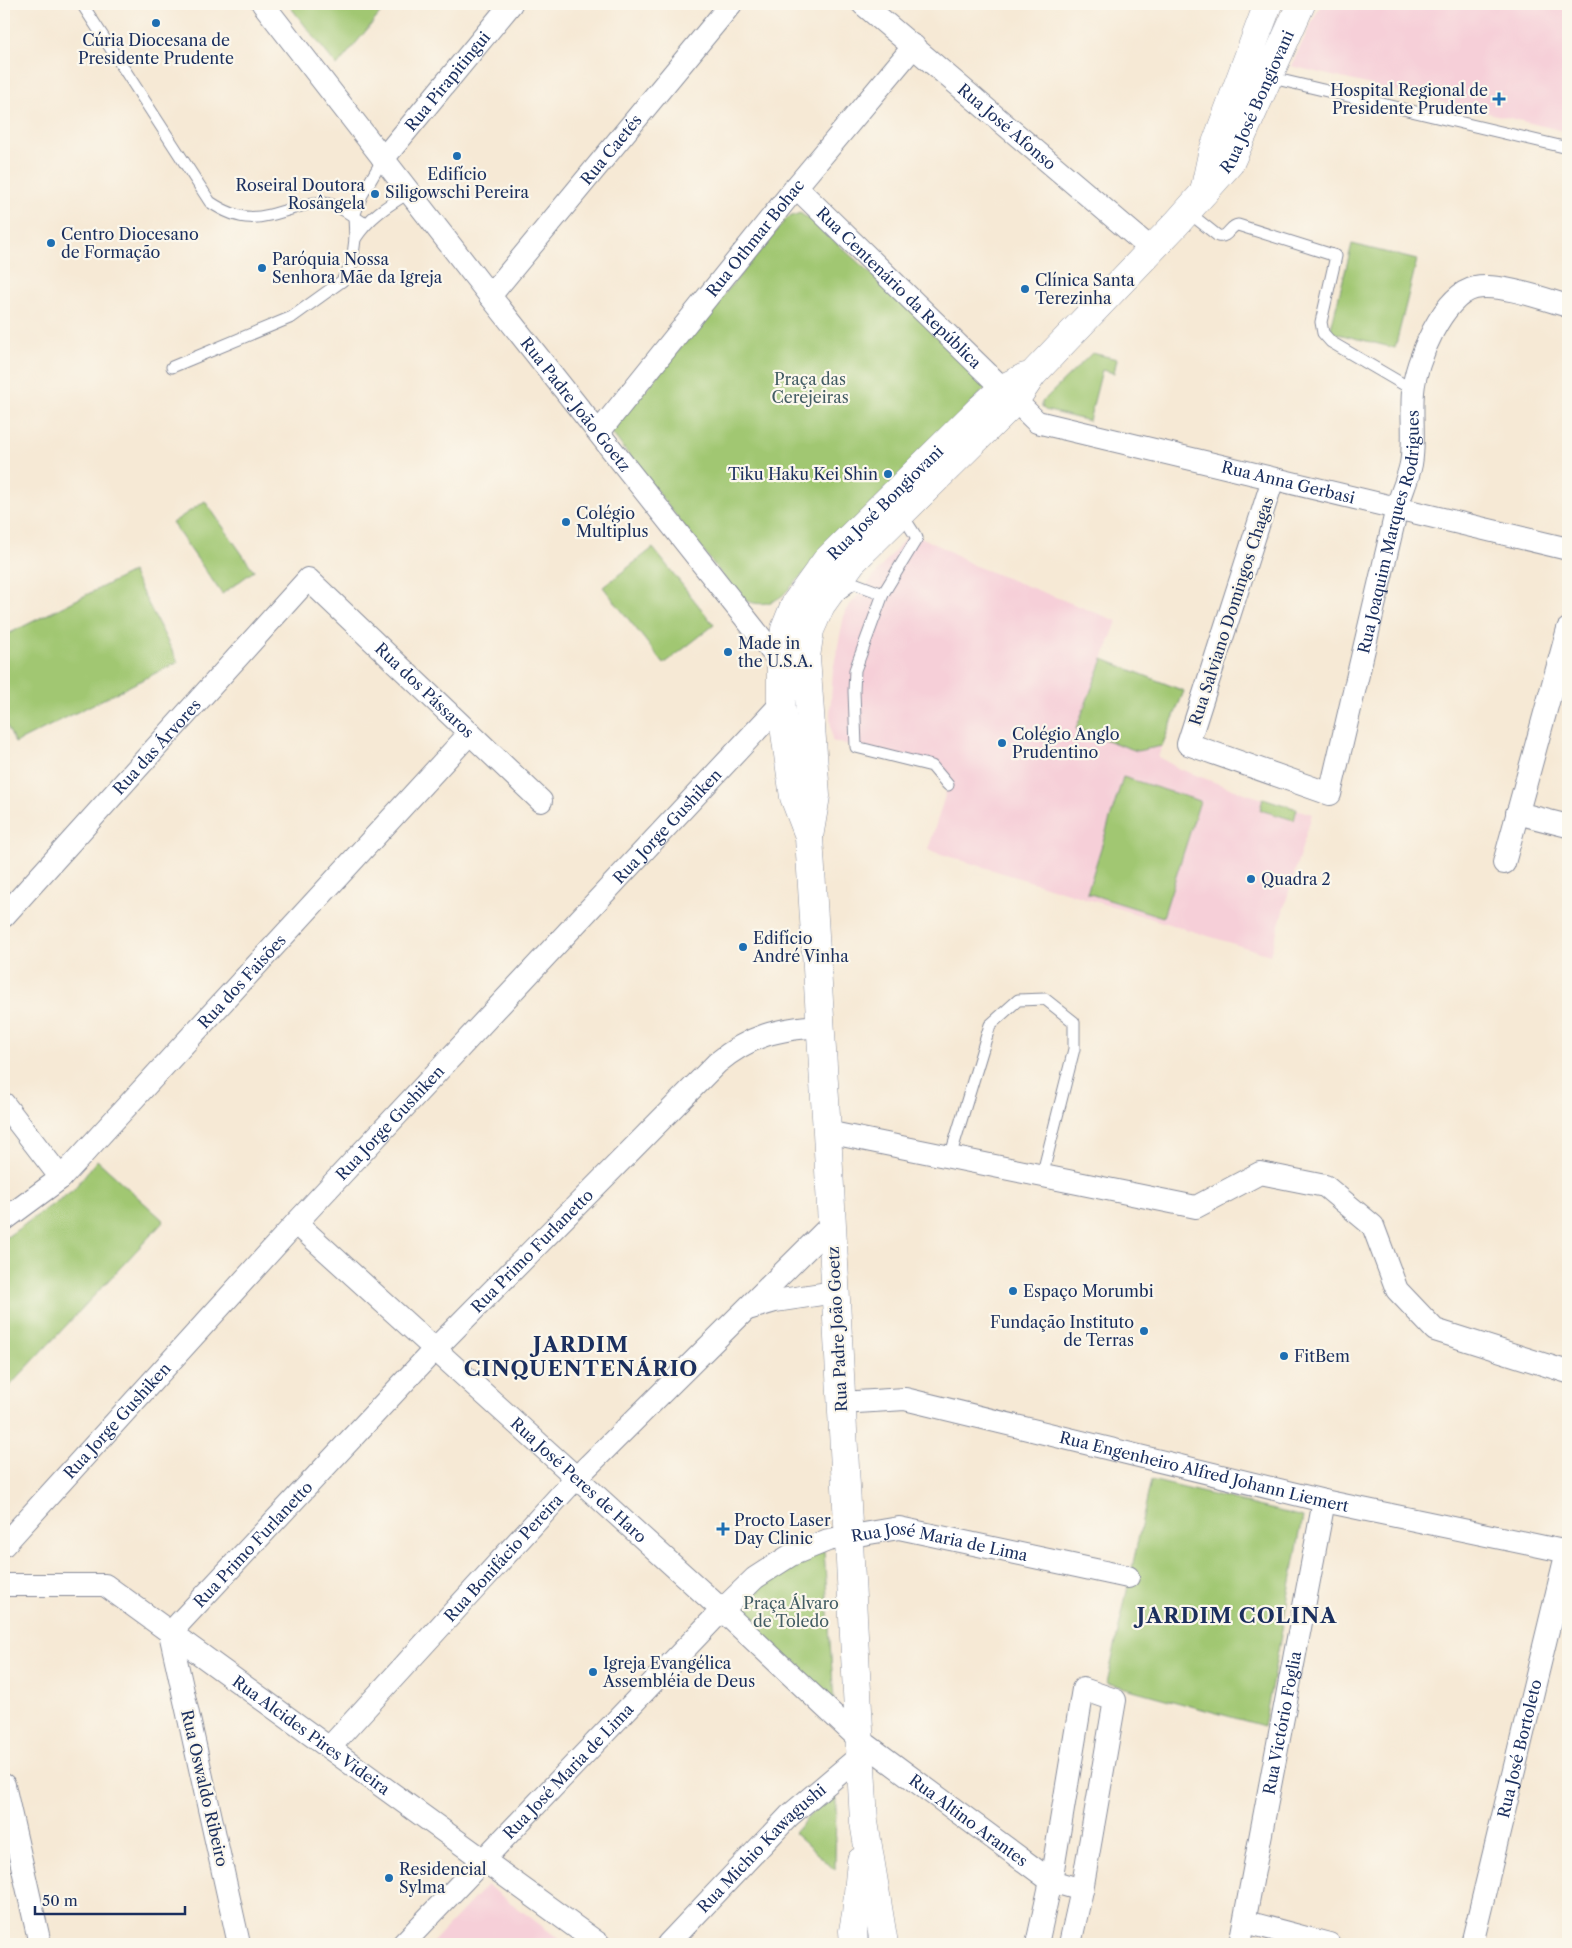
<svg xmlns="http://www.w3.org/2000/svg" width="1572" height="1948" font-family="'Libre Caslon Text',serif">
<rect width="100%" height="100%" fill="#fbf7ec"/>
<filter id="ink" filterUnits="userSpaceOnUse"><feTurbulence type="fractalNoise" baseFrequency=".02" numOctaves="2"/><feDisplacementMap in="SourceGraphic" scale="10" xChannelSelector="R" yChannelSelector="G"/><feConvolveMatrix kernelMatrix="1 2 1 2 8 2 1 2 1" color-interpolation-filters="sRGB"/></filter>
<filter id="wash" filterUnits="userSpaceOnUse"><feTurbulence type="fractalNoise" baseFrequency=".0096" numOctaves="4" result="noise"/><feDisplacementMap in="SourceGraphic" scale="20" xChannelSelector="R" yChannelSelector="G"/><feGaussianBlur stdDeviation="1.12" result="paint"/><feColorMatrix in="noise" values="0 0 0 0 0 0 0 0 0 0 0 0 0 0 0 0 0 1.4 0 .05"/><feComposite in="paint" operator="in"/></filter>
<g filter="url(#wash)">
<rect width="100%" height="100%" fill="#f6e9d5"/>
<g fill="#f6cfd8">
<path d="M1321,4H1568V132L1291,66Z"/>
<path d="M910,532L946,549L973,565L1117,621L1103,659L1184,691L1158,757L1180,769L1235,790L1312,814L1270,955L928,850L948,786L933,766L832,741L830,714L833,670L845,611Z"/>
<path d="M487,1885L566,1944H431Z"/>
</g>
<g fill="#a1c772" stroke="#5e7b68">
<path d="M288,4H388L337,66Z"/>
<path d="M800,213L812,221L992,382L783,595C769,606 756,606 740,598L611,432L787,218Z"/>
<path d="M1352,244L1417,260L1395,348L1330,332Z"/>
<path d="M1092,353L1117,359L1114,373L1102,370L1089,421L1045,410L1042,407V402Z"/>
<path d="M205,501L254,571L222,594L172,523Z"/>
<path d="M653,548L714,625L664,664L603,587Z"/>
<path d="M132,572L178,662L15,743L4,720V636Z"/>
<path d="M1103,659L1184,691L1162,746L1137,751L1076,729Z"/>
<path d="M1123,777L1200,801L1163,917L1087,893Z"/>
<path d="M1263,798L1297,809L1294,820L1260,810Z"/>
<path d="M97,1160L164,1221L4,1392V1239L73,1190Z"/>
<path d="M1151,1480L1303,1517L1264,1726L1107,1683Z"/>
<path d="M824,1551L834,1701L734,1613L761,1586L796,1564Z"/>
<path d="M833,1796L836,1799L835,1870L794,1833L826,1797Z"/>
</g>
</g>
<g filter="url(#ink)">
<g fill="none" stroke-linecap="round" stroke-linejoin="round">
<g stroke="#888c9a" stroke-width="13">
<g id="lane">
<path d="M82,4L210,202C243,224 258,219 294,208C304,205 313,202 324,203C339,205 353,216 365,224"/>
<path d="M1268,77L1568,148"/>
<path d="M383,159L362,195L354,216L355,239C370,216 387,206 410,192"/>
<path d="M1188,212L1218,236C1229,238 1229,226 1238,225L1336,256L1321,322L1323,333L1331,342L1413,390"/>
<path d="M172,367L292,317L342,281L352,263L355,239"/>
<path d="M842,592L854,583L883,594L917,538L901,513"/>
<path d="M883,594L855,670L854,691L856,747L932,766L948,785"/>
<path d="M950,1157L990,1025L1018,1000L1045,999L1074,1022V1049L1042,1176"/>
</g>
</g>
<g stroke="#888c9a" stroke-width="24">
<g id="street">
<path id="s1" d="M263,4L490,296L781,663"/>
<path id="s2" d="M863,4L1151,249"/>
<path id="s3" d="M383,159L511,4"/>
<path id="s4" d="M796,187L1037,422L1568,549"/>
<path id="s5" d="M490,296L731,4"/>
<path id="s6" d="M599,432L796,187L914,46"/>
<path id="s7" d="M1273,479L1188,744L1330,794L1397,508C1401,493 1408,479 1411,464C1415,443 1411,414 1413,392C1415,362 1443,295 1475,288C1500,283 1544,299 1568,306"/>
<path d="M1517,813L1568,826"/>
<path d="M1504,863L1568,629"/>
<path id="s8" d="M4,916L308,579L541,801"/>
<path d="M4,1104L61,1178"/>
<path d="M827,1132L1196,1207L1260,1173L1325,1186L1373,1226L1397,1290L1435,1330L1568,1372"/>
<path id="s9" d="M4,1220L61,1178L470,733"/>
<path id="s10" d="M296,1223L722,1610L859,1739L1051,1881L1082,1890"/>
<path d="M748,1309L775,1301L835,1292"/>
<path id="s11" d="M841,1403L905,1399L1324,1501L1568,1552"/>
<path id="s12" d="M4,1545L296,1223L781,704"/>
<path id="s13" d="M4,1585H105L599,1944"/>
<path id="s14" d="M329,1748L576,1478L831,1225"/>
<path d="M4,1785L40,1944"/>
<path d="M1246,1922L1329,1944"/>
<path id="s15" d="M239,1944L170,1633L434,1350L717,1063C751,1035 777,1029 820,1026"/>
<path id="s16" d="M403,1944L722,1610L755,1578L791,1555L828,1540L899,1528L1128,1577"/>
<path id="s17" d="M668,1944L789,1816L860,1756"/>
<path d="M1037,1944L1051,1881L1083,1689L1115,1700L1082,1890L1070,1944"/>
<path id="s18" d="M1240,1944L1324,1501"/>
<path id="s19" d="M1472,1944L1568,1547"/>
</g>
</g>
<g stroke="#888c9a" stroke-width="29">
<g id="secondary">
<path d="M1204,192L1212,154L1268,4"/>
<path id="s20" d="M809,836L794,797L781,704V663L785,629L795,604L826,561L981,408L1003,388L1025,377"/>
<path d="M854,1944L853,1931L856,1914L861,1861"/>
<path id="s21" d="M884,1944L864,1822L827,1132L809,837L816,796L806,657L810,630L821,605L852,562L1014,402L1033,374L1177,223L1230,163L1301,4"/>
</g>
</g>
<use href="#lane" stroke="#fff" stroke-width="11"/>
<use href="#street" stroke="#fff" stroke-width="22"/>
<use href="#secondary" stroke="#fff" stroke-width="28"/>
</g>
</g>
<g fill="#1f6fb2" stroke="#fbf7ec" stroke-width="2">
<circle cx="156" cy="23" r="5"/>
<path d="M1496.5 91.5h5v5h5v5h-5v5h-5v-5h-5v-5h5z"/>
<circle cx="457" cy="156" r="5"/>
<circle cx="375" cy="194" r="5"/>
<circle cx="51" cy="243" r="5"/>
<circle cx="262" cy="268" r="5"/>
<circle cx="1025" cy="289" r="5"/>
<circle cx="888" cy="474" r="5"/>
<circle cx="566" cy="522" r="5"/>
<circle cx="728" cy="652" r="5"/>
<circle cx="1002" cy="743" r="5"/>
<circle cx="1251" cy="879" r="5"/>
<circle cx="743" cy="947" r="5"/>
<circle cx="1013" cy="1291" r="5"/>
<circle cx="1144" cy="1331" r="5"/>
<circle cx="1284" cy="1356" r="5"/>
<path d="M720.5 1521.5h5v5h5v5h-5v5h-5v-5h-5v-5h5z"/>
<circle cx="593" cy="1672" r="5"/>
<circle cx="389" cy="1878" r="5"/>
</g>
<g text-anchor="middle" stroke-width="4.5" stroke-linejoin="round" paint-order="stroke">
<g font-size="16" fill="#1b2f5e" stroke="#fbf7ec" text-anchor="start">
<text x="156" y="46" text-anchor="middle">Cúria Diocesana de<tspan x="156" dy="18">Presidente Prudente</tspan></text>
<text x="1488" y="96" text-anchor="end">Hospital Regional de<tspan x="1488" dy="18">Presidente Prudente</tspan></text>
<text x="457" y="180" text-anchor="middle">Edifício<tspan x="457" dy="18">Siligowschi Pereira</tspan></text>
<text x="365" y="191" text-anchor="end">Roseiral Doutora<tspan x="365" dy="18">Rosângela</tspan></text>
<text x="61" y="240">Centro Diocesano<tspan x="61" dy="18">de Formação</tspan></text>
<text x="272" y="265">Paróquia Nossa<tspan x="272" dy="18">Senhora Mãe da Igreja</tspan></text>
<text x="1035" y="286">Clínica Santa<tspan x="1035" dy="18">Terezinha</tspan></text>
<text x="878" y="480" text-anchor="end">Tiku Haku Kei Shin</text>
<text x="576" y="519">Colégio<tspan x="576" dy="18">Multiplus</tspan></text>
<text x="738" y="649">Made in<tspan x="738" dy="18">the U.S.A.</tspan></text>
<text x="1012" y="740">Colégio Anglo<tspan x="1012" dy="18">Prudentino</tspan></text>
<text x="1261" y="885">Quadra 2</text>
<text x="753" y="944">Edifício<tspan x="753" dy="18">André Vinha</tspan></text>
<text x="1023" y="1297">Espaço Morumbi</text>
<text x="1134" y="1328" text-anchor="end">Fundação Instituto<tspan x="1134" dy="18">de Terras</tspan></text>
<text x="1294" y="1362">FitBem</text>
<text x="734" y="1526">Procto Laser<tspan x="734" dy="18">Day Clinic</tspan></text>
<text x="603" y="1669">Igreja Evangélica<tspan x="603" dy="18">Assembléia de Deus</tspan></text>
<text x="399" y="1875">Residencial<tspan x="399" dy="18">Sylma</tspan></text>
</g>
<g font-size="16" fill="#1b2f5e" stroke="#fbf7ec">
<text dy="6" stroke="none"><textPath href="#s3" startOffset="101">Rua Pirapitingui</textPath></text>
<text dy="6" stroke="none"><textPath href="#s21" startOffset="2016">Rua José Bongiovani</textPath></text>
<text dy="6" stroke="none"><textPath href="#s2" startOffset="189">Rua José Afonso</textPath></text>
<text dy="6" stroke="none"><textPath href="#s5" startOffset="190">Rua Caetés</textPath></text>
<text dy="6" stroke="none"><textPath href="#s6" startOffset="249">Rua Othmar Bohac</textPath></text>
<text dy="6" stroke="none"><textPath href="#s4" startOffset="144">Rua Centenário da República</textPath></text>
<text dy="6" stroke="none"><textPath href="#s1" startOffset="508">Rua Padre João Goetz</textPath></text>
<text dy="6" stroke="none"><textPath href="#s4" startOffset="595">Rua Anna Gerbasi</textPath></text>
<text dy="6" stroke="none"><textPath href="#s20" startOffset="374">Rua José Bongiovani</textPath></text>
<text dy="6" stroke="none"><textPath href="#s7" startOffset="698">Rua Joaquim Marques Rodrigues</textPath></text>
<text transform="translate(1231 611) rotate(-72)" y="6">Rua Salviano Domingos Chagas</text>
<text dy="6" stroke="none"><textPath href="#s8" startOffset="615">Rua dos Pássaros</textPath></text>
<text dy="6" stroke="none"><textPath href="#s8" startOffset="228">Rua das Árvores</textPath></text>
<text dy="6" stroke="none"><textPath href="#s12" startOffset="978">Rua Jorge Gushiken</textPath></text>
<text dy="6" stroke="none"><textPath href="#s9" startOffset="338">Rua dos Faisões</textPath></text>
<text dy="6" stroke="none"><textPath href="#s12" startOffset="572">Rua Jorge Gushiken</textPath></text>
<text dy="6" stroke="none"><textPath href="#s15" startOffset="845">Rua Primo Furlanetto</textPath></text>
<text transform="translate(837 1329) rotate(-93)" y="6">Rua Padre João Goetz</text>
<text dy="6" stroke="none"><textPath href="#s12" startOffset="168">Rua Jorge Gushiken</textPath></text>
<text dy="6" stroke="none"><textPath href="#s11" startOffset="372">Rua Engenheiro Alfred Johann Liemert</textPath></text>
<text dy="6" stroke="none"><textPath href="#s10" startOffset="382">Rua José Peres de Haro</textPath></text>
<text dy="6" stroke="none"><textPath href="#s15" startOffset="440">Rua Primo Furlanetto</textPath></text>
<text dy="6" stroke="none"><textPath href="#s16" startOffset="704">Rua José Maria de Lima</textPath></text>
<text dy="6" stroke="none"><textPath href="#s14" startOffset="258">Rua Bonifácio Pereira</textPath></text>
<text dy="6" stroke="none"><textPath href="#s18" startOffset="225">Rua Victório Foglia</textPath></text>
<text dy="6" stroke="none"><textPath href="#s13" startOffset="356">Rua Alcides Pires Videira</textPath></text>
<text dy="6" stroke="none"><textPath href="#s19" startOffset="201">Rua José Bortoleto</textPath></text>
<text dy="6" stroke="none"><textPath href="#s16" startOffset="239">Rua José Maria de Lima</textPath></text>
<text transform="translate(205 1788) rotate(77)" y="6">Rua Oswaldo Ribeiro</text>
<text dy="6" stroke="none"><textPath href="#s10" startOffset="900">Rua Altino Arantes</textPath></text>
<text dy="6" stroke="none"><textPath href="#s17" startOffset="134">Rua Michio Kawagushi</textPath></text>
</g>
<g font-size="16" fill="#435d64" stroke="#fbf7ec">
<text x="810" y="385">Praça das<tspan x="810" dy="18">Cerejeiras</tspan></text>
<text x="791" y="1609">Praça Álvaro<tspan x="791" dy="18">de Toledo</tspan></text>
</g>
<g font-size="21" font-weight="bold" letter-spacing="1" fill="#1b2f5e" stroke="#fbf7ec">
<text x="581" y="1352">JARDIM<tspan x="581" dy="24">CINQUENTENÁRIO</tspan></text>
<text x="1237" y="1623">JARDIM COLINA</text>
</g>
</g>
<rect width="1572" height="1948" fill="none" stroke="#fbf7ec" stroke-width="20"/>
<path d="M35 1906v8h150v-8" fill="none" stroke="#1b2f5e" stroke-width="2.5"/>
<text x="42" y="1906" font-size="15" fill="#1b2f5e" stroke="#fbf7ec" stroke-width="4" paint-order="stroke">50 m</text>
</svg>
